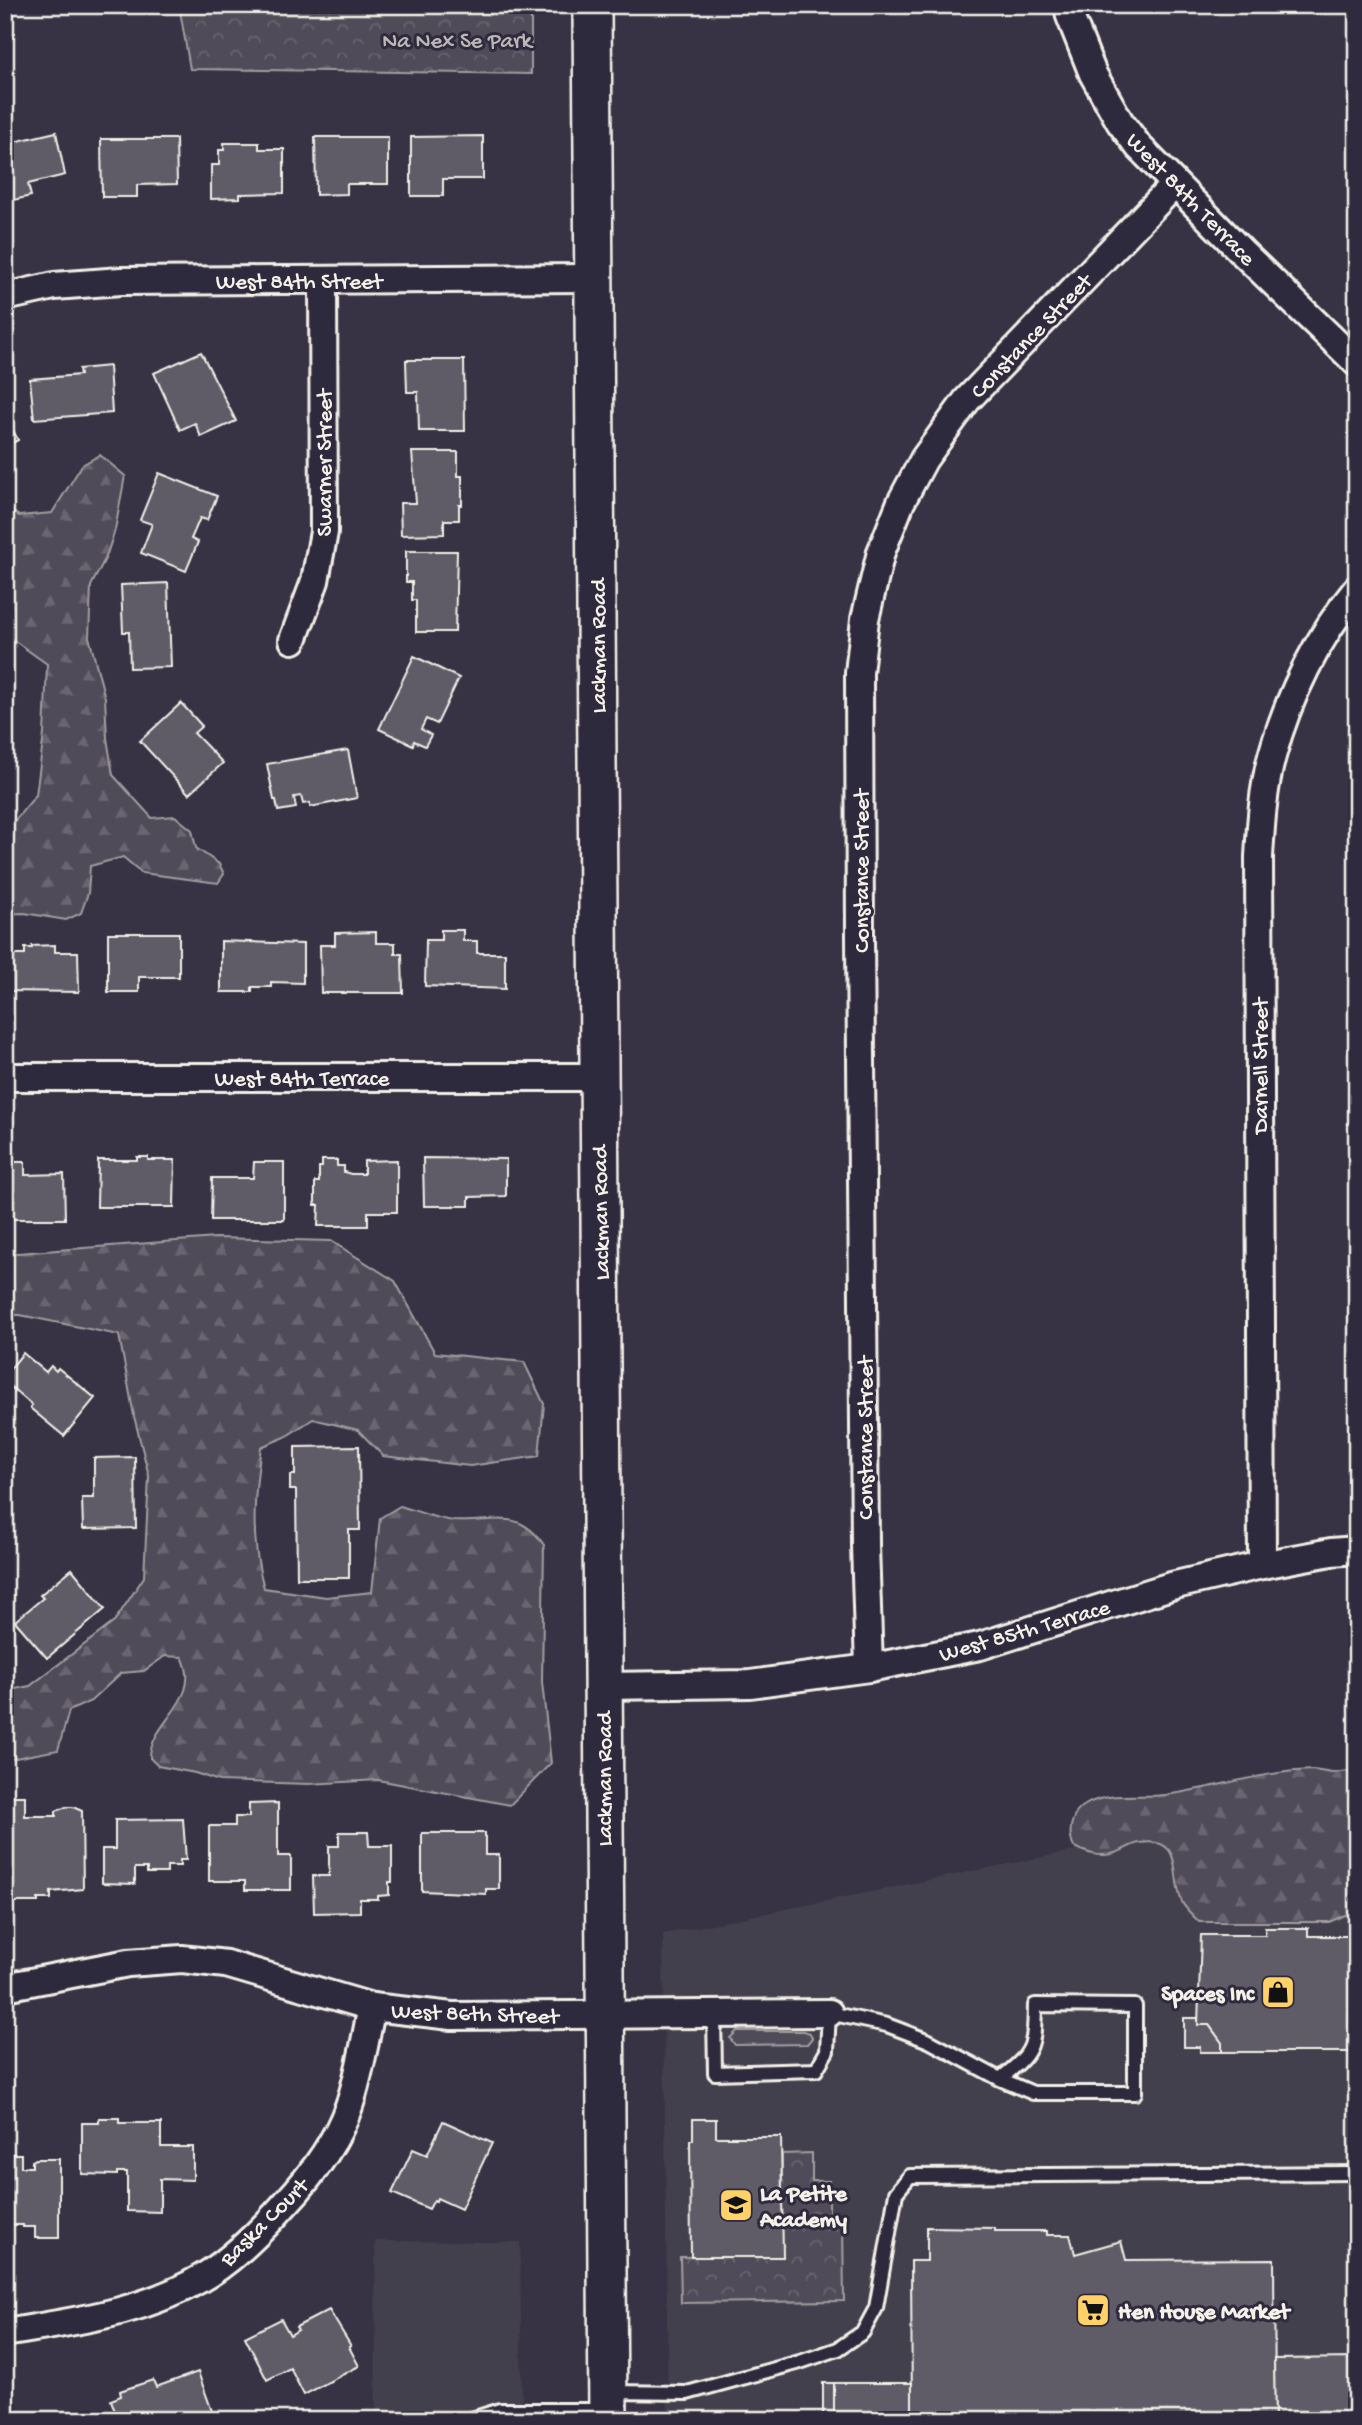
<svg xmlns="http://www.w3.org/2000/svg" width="1362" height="2425" font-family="'Gochi Hand',sans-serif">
<defs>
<pattern id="forest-firs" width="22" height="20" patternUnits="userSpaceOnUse" patternTransform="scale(1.75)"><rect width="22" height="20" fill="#504b59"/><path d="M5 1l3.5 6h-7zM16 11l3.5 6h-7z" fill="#6a6571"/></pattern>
<pattern id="park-crowns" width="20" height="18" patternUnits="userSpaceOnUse" patternTransform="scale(1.75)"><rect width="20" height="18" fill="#504b59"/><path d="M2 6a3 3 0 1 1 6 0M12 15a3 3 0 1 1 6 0" fill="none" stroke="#6a6571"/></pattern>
</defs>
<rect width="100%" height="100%" fill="#373244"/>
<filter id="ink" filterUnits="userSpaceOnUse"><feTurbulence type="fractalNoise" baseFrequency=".0143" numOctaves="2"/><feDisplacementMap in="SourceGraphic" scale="14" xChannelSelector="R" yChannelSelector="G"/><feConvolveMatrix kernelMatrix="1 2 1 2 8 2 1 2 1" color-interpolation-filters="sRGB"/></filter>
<g filter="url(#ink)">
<g fill="#433f4e">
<path d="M1357,1793V2420H668L663,1934Z"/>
<path d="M375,2241L520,2242L522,2420H376Z"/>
</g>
<path fill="#504b59" stroke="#a29ea0" stroke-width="2" d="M737,2031H804L810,2033L812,2038L807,2044L735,2045L730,2038Z"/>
<g fill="url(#forest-firs)" stroke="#a29ea0" stroke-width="2">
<path d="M100,455L125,476L115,530L106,557L91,586L89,637L105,698L107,738L113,775L152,818L175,816L192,830L196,848L219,864L224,874L218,883L142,873L123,857L90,866L88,893L81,913L66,920L24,913L5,914V832L36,795L44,734L47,664L5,634V506L19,516L52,513L82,465Z"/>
<path d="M216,1238L331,1241L395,1281L435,1353L524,1362L544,1404L539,1456L470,1466L383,1456L358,1430L313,1419L285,1437L261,1447C254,1495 250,1540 264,1588L326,1597L372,1592L380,1518L400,1506C417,1511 436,1519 454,1521C492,1524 518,1506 544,1545L542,1682L551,1763L510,1805L378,1780L309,1784L219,1781L195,1773L158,1766L150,1758C150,1721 204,1700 182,1657L165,1656L144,1671L121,1673L91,1701L69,1711L58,1750L5,1760V1691L30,1686L114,1622L144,1577L149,1476L134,1416L119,1335L20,1315H5V1254Z"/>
<path d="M1314,1770L1332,1773L1357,1770V1910L1329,1922H1199C1194,1916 1185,1909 1182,1902C1170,1875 1185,1836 1140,1843C1131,1844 1123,1851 1115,1853C1100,1858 1087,1853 1074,1847C1067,1833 1071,1813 1085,1805C1108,1791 1140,1798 1165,1795C1216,1788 1263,1771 1314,1770Z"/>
</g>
<g fill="url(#park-crowns)" stroke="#a29ea0" stroke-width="2">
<path d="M179,5H531V74L190,69Z"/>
<path d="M812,2153V2181H829V2222L843,2223L844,2301L681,2303L680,2257L782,2256V2154Z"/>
</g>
<g fill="#5f5c67" stroke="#f4f1e8" stroke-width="2">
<path d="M56,132L65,175L28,184L31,196L5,202V144Z"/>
<path d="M483,136V179H443V196H411V137Z"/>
<path d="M315,137H388V184H347V194L316,195Z"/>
<path d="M101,139H176L177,184L137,185V197H102Z"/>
<path d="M224,143H259V149H284V193L240,194V198L211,199V165H219V150H224Z"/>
<path d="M201,352L236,421L201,437L195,423L180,430L154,373Z"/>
<path d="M406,360H464L465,431H419L418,392H407Z"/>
<path d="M109,366L112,413L34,419L30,379L80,375L79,369Z"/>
<path d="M5,414L18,440L5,447Z"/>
<path d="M412,452H458V476H462V505H459V520H444V534L401,535L400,503H416Z"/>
<path d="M159,473L217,496L207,520L200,518L191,539L198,542L186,571L141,553L152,524L140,520Z"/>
<path d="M406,551H457L455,632H416V600H412V582H406Z"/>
<path d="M168,583L171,667L130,668L129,632H123L121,585Z"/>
<path d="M414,656L459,678L437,724L426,719L421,729L431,735L425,746L414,741L413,745L379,729Z"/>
<path d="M181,703L202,726L194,733L223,763L189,794L140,741Z"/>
<path d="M348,750L357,798L310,807V803L303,804L301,796L294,797L296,808L278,811L276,800H274L267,764Z"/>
<path d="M441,930H463V941H477V953H505V989L425,986L426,940H441Z"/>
<path d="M376,932V943H395V954H402L403,993H321L320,945H335V933Z"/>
<path d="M108,933H179V977H139V992H108Z"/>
<path d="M221,941L303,944V983L271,982V987H252V992H221Z"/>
<path d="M55,945V952H78L79,992L5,991V955H25V948H32V946Z"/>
<path d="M137,1157H148V1160H175L174,1207H97L98,1160H137Z"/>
<path d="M423,1158L506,1159V1196L469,1197V1206H424Z"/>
<path d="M322,1160H337V1166H344V1172L351,1174H364V1161L397,1160V1212H368V1226H318L319,1205H315V1182H319V1167H322Z"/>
<path d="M5,1162H25V1175L64,1174L65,1219H5Z"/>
<path d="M254,1162H284V1220H211L212,1178H253Z"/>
<path d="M23,1353L46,1372L51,1366L56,1371L58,1368L95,1398L64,1436L30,1408L32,1405L5,1382V1375Z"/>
<path d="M359,1446L360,1530H349V1578H297L296,1490H290V1475H295V1447Z"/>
<path d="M135,1457L136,1528L83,1529L82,1498H94V1458Z"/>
<path d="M72,1569L105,1609L47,1658L15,1621L43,1598L40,1595Z"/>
<path d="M5,1796H25V1816H56V1811L66,1807H73L82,1811L83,1889L51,1892V1899H38V1902H5Z"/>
<path d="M278,1803V1856H291V1890H245V1881H209V1826H235V1817H249V1804Z"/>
<path d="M183,1819L186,1860H180V1866H167V1873H147V1868H135V1884L102,1883V1849H115V1820Z"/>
<path d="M339,1832H368L369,1846H392V1882H389V1895L378,1896V1899H360V1912L314,1913L313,1876H329V1846H339Z"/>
<path d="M422,1833H485V1855H499V1889H486V1894L422,1891Z"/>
<path d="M1265,1928H1308V1936H1357V2052H1222V2043L1209,2025H1198L1201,1935H1265Z"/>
<path d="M1184,2018H1198V2025H1209L1222,2043V2052H1200V2047H1184Z"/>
<path d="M99,2118H119V2123H161V2147H193V2180L160,2179V2212L127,2211V2172H117V2175L82,2174V2123H99Z"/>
<path d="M693,2119H716V2137H781L783,2257H691L690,2140H693Z"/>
<path d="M443,2121L492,2143L461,2209L437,2198L436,2201L434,2200L429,2209L392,2193L413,2149L427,2155Z"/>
<path d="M5,2154H21V2167H32V2161L36,2159H59V2238H35V2227H23V2225H9V2238H5Z"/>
<path d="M927,2227L995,2228V2231H1047V2235H1070L1075,2254L1121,2241L1126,2260L1274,2259L1275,2420H912L911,2261H927Z"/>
<path d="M329,2310L351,2346L349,2347L359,2366L304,2395L290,2368L267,2380L245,2337L281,2319L290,2335L298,2330L296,2327Z"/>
<path d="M1357,2358V2420H1275L1274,2359Z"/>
<path d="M198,2372L213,2414L198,2420H118L111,2400L121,2396L120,2391L153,2380L156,2387Z"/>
<rect x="823" y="2383" width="11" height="37"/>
<rect x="834" y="2383" width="78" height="37"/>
</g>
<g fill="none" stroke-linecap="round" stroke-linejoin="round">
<g stroke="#f4f1e8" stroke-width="18">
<g id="service">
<path d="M714,2014L715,2073L816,2070L827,2051L829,2013L887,2025L929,2041L1000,2079L1033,2093H1135V2006L1035,2005C1034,2048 1034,2052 1000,2079"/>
<path d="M612,2392L687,2393L800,2362L838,2349L863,2332L876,2308L896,2193L910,2176L1357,2173"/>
<path d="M468,2420L500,2410H604"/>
</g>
</g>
<g stroke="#f4f1e8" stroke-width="32">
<g id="minor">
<path d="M1068,5L1070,16L1093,74L1120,122L1139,147L1242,252L1357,363"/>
<path d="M5,297L54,286L121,281L594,278"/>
<path d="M293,640L315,581L324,532L323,281"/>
<path d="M5,1077H598"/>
<path d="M1262,1565L1259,857C1261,823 1263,789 1272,756C1288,697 1318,636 1357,589"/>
<path d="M869,1668L865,1545L860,937L859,673L865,619L881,552L901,502L924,459L967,400L1175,184"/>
<path d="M603,1686L750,1684L869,1668L980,1646L1171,1586L1262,1565L1331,1552L1357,1550"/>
<path d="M5,1987L128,1963L182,1959L226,1964L372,2007L452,2016L829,2013"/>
<path d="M5,2333C75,2321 146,2313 208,2274C237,2256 263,2229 286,2203C311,2176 337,2141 349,2106C360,2074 365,2039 372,2007"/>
</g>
</g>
<g stroke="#f4f1e8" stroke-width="42">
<path id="secondary" d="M592,5L608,2420"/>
</g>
<use href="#service" stroke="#2f2a3d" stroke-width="12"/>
<use href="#minor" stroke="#2f2a3d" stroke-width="26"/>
<use href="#secondary" stroke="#2f2a3d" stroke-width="37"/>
</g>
</g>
<defs>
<g id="shop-square" transform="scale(1.75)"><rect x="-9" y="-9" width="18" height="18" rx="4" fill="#ffd166" stroke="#2f2a3d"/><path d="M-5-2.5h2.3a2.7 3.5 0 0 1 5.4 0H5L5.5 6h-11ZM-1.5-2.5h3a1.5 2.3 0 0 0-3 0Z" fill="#111"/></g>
<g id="school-square" transform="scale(1.75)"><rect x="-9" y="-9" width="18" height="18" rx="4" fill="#ffd166" stroke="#2f2a3d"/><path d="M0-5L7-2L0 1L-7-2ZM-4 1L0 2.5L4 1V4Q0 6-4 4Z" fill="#111"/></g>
<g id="supermarket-square" transform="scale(1.75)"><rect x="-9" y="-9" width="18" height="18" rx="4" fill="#ffd166" stroke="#2f2a3d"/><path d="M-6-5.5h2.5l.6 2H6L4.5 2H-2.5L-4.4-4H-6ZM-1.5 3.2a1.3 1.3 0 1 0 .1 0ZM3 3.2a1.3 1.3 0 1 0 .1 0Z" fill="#111"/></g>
</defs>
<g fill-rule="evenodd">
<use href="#shop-square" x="1278" y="1992"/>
<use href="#school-square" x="736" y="2205"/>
<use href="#supermarket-square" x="1093" y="2310"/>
</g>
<g text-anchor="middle" stroke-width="6" stroke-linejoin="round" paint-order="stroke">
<g font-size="23" fill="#bbb7b6" stroke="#2f2a3d">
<text x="457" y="47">Na Nex Se Park</text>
</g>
<g font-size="23" fill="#f4f1e8" stroke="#2f2a3d">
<text transform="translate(1192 198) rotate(46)" y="8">West 84th Terrace</text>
<text x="299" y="288">West 84th Street</text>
<text transform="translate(1030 335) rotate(-46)" y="8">Constance Street</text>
<text transform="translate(323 463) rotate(-90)" y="8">Swarner Street</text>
<text transform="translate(597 646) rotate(-90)" y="8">Lackman Road</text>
<text transform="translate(860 871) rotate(-90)" y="8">Constance Street</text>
<text transform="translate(1259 1066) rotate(-90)" y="8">Darnell Street</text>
<text x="302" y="1085">West 84th Terrace</text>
<text transform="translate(599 1213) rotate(-91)" y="8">Lackman Road</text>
<text transform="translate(864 1438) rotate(-90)" y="8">Constance Street</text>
<text transform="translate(1024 1629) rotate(-16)" y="8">West 85th Terrace</text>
<text transform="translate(603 1779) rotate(-90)" y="8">Lackman Road</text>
<text transform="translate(475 2012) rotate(2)" y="8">West 86th Street</text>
<text transform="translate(263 2221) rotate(-45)" y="8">Baska Court</text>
</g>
<g font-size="23" font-weight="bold" fill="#f4f1e8" stroke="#2f2a3d" text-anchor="start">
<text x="1254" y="2000" text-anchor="end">Spaces Inc</text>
<text x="760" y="2200">La Petite<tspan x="760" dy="26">Academy</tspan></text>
<text x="1118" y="2318">Hen House Market</text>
</g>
</g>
<rect width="1362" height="2425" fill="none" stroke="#2f2a3d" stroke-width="28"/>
<rect x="14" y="14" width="1334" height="2397" fill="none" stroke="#f4f1e8" stroke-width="2.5" filter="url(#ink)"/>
</svg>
